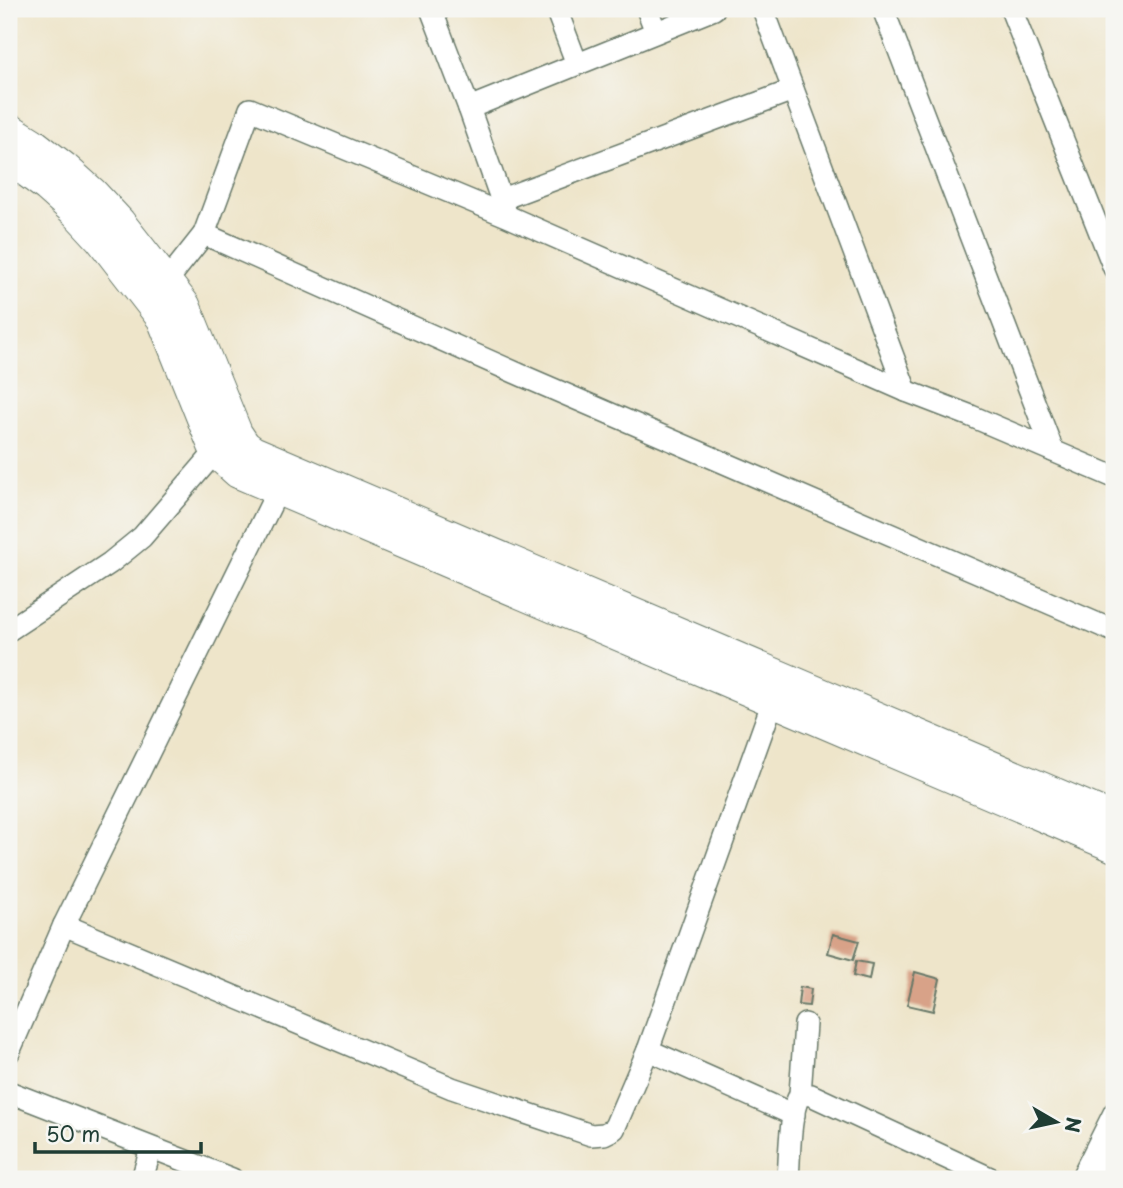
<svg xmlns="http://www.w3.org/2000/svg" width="1123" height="1188" font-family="'Playpen Sans',sans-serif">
<rect width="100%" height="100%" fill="#f6f6f2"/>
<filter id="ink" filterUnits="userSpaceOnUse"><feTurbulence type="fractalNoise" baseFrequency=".0143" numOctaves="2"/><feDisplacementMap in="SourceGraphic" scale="14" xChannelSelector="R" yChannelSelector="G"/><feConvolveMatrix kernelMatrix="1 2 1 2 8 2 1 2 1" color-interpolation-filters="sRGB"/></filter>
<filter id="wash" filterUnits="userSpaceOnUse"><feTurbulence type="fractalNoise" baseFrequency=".00686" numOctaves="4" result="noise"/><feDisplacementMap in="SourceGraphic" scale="28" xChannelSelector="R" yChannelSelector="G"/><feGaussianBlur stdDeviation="1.57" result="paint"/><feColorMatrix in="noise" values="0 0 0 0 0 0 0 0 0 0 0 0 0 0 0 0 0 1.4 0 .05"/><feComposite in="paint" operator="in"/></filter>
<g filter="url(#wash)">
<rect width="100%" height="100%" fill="#eee5ca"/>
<g id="blocks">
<g fill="#d8a288">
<path d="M833,934L859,941L853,960L828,953Z"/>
<path d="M856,961L872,964L869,980L853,976Z"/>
<path d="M915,972L940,979L933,1011L907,1005Z"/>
<path d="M800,987L811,989L809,1006L798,1005Z"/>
<path d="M717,1174L731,1179H715Z"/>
</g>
</g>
</g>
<g filter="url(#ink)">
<use href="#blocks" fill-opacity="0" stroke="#677868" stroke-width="2"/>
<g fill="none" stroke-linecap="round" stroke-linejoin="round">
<g stroke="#677868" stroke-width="24">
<g id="street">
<path d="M431,9L469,108L505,210"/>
<path d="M556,9L577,64"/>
<path d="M647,9L656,32"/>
<path d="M763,9L906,391"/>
<path d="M883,9L1053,451"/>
<path d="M1011,9L1114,268"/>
<path d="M1113,9L1114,12"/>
<path d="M469,108L714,9"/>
<path d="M502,199L793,90"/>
<path d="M204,234L523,376L1114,631"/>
<path d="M170,277L204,234L250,109L507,216L906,391L971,416L1114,477"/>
<path d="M9,630L110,563L142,537L216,451"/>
<path d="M64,925L452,1088L591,1135L604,1134L614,1129L648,1050L773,701"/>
<path d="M648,1050L794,1115"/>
<path d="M9,1052L64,925L283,480"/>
<path d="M9,1092L232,1179"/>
<path d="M800,1094L805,1024"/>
<path d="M1092,1159L1114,1170"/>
<path d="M142,1179L151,1149"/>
<path d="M788,1179C790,1154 789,1115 800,1094L811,1095L992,1179"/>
<path d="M1081,1179L1114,1113"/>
</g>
</g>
<g stroke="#677868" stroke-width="32">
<g id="secondary">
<path d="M9,128L33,143L64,167L93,193L120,222L185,305L237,433L245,445L253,451L1114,818"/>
<path d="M9,159L47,187L75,212L100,239L162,319L213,446L219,456L238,473L1114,847"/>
</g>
</g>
<use href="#street" stroke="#fff" stroke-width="21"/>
<use href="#secondary" stroke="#fff" stroke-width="30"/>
</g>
</g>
<rect width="1123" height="1188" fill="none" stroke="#f6f6f2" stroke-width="35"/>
<g transform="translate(1056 1122) rotate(99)" stroke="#f6f6f2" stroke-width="5" paint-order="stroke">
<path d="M0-5L12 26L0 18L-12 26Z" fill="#1f3d34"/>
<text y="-10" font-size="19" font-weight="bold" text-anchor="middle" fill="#1f3d34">N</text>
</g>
<path d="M35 1142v10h166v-10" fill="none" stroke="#1f3d34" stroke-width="3.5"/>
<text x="46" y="1142" font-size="21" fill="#1f3d34" stroke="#f6f6f2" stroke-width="5" paint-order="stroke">50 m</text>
</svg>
